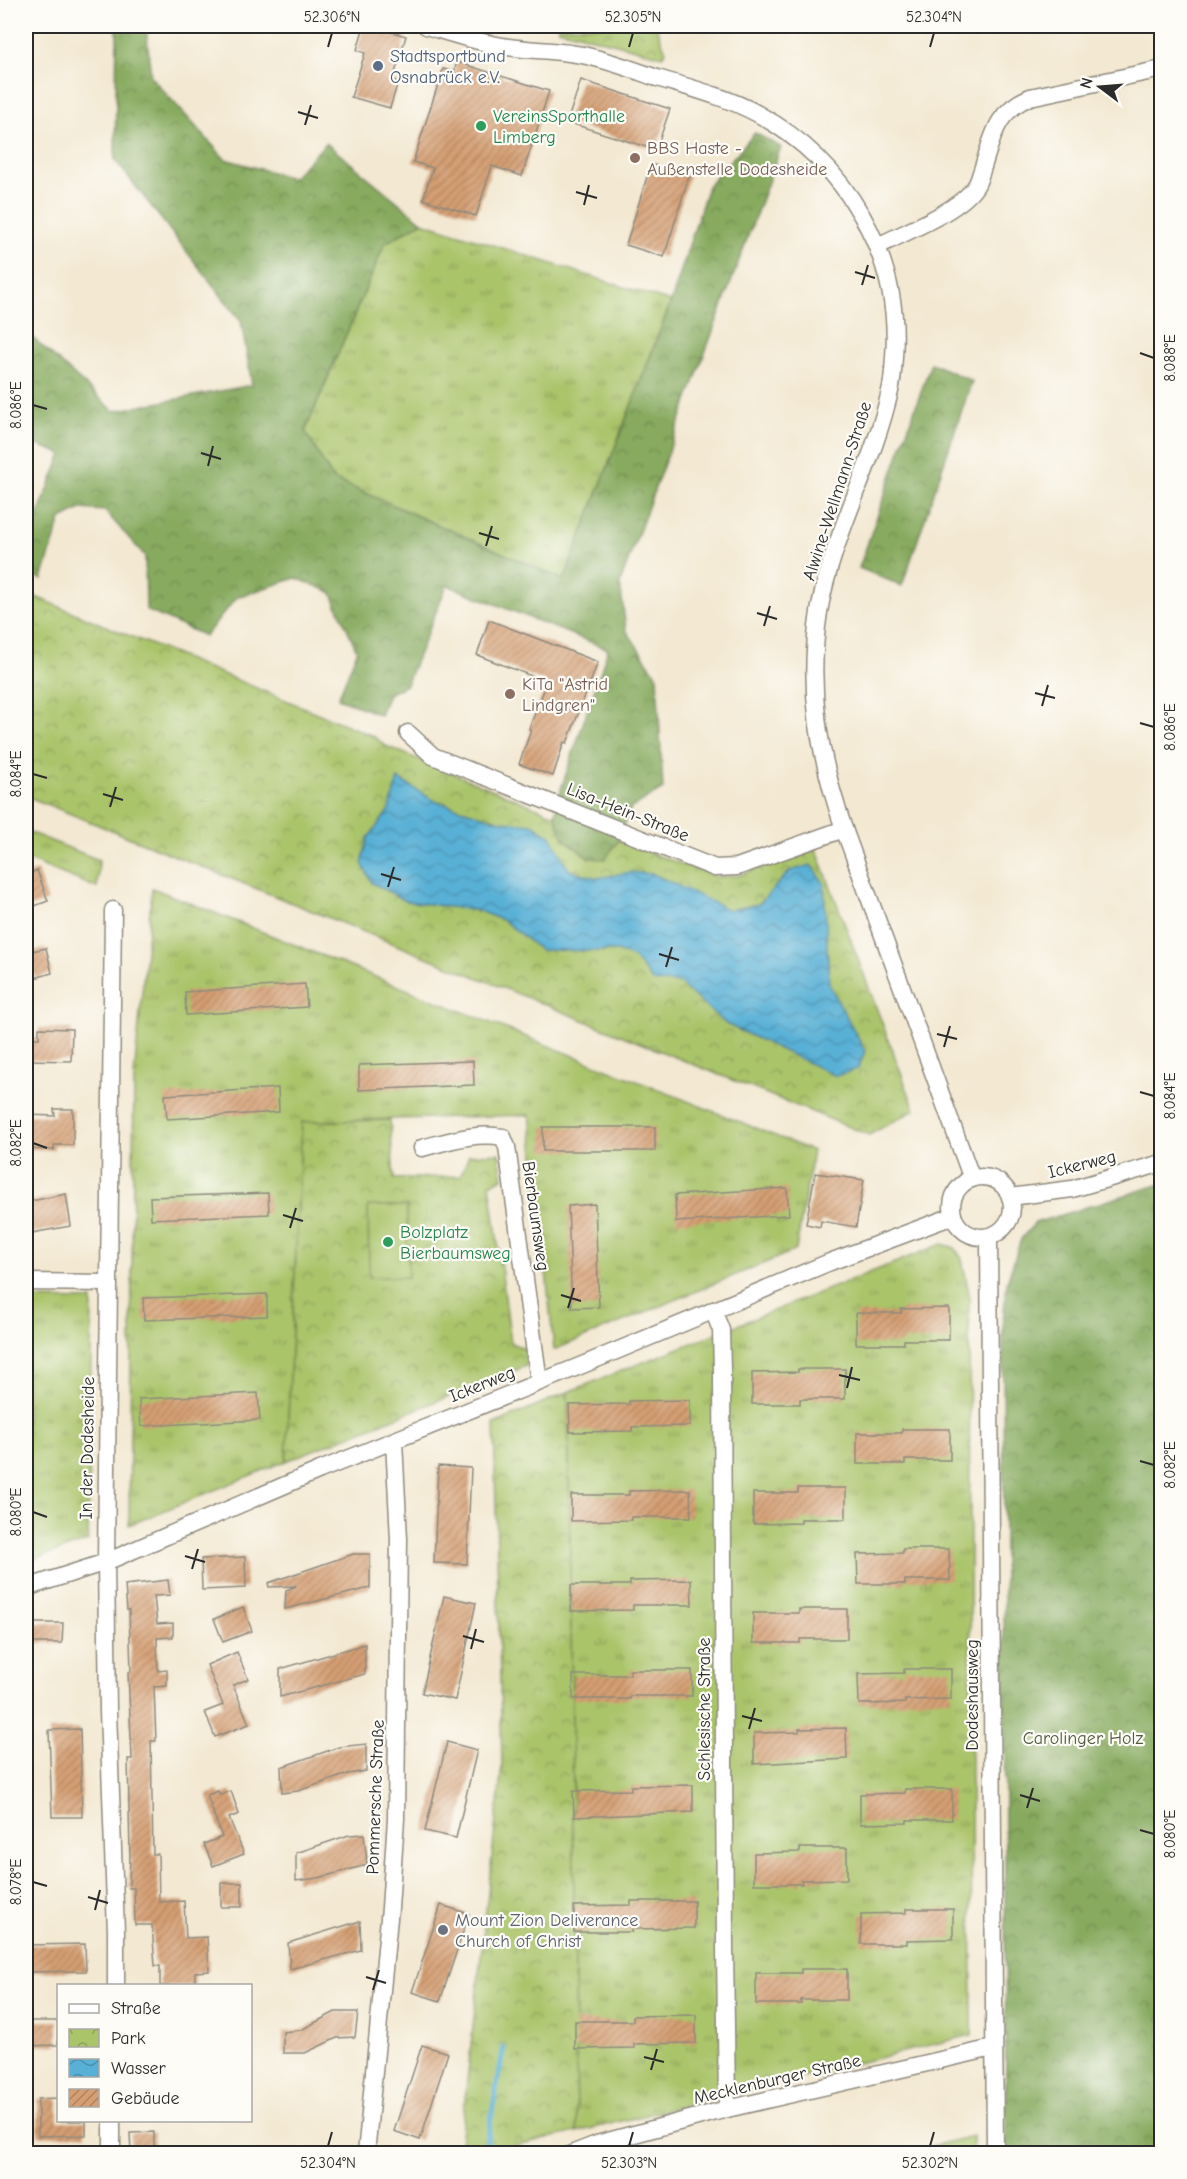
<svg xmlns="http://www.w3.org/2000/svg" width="1187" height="2179" font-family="'Comic Neue',sans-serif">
<defs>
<pattern id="grass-tufts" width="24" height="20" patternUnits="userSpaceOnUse" patternTransform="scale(1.5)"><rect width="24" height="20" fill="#aac46a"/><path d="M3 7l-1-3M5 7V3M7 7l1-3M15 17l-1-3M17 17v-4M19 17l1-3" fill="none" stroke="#8b9f57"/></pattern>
<pattern id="forest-crowns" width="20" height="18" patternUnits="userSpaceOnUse" patternTransform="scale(1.5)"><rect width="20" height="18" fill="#87aa5e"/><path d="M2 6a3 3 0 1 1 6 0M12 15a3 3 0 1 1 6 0" fill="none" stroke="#6f8b4e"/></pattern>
<pattern id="park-crowns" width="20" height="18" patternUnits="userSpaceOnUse" patternTransform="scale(1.5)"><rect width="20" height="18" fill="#aac46a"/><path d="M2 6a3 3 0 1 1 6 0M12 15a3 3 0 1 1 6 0" fill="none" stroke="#8b9f57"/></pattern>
<pattern id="water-waves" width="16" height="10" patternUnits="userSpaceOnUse" patternTransform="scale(1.5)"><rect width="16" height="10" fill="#59b0d6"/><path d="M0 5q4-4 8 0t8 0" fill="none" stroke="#4a8fae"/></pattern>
<pattern id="building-hatch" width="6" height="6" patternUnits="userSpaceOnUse" patternTransform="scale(1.5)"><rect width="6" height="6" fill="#d59f73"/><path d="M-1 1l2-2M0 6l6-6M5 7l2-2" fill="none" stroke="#ad825f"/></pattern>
</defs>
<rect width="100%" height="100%" fill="#fdfcf7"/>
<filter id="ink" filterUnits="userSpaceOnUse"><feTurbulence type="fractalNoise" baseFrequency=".0167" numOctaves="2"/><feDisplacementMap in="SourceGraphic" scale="12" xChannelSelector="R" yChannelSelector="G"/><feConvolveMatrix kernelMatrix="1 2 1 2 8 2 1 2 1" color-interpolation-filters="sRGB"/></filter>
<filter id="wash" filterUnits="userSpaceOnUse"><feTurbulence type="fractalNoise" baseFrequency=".008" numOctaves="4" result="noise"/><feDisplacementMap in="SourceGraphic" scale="24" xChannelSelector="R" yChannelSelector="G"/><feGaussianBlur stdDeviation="1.35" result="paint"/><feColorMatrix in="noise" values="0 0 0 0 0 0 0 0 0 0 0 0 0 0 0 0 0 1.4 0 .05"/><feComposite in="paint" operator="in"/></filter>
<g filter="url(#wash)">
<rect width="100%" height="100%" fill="#f3e8d1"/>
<g fill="url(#grass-tufts)" stroke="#6a784a" stroke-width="1.5">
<path d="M422,222L671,302L564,580L333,479L305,432L385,243Z"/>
<path d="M26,831L99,860L97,888L26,859Z"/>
<path d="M152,888L813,1151L796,1250L554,1350L530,1115L302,1122L286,1461L129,1525L134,1077Z"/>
<path d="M942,1244L955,1248L962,1259L969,1293L972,2035L577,2132L568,1392Z"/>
<path d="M26,1299L92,1300L88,1541L26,1562Z"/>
<path d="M973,2136V2153H904Z"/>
</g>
<g fill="url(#forest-crowns)" stroke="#596a44" stroke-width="1.5">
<path d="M117,26H146L151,77L225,159L292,178L326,143L422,222L385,243L305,431L333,479L564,580L671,302L708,186L755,133L781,147L620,583L626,630L657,676L663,789L631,808L618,841L605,859L589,858L564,839L555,815L561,789L608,649L447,585L406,685L388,694L380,715L338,698L357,651L331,592L296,578L237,597L205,636L146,610L145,556L105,511L81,509L61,519L42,579L26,573V545L62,454L26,441V332L114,411L252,385L241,321L115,160Z"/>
<path d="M931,363L972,381L902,586L859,568Z"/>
<path d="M1161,1184V2153H1006L1003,1322L1007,1282L1021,1239L1035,1223Z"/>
</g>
<g fill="url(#park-crowns)" stroke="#6a784a" stroke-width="1.5">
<path d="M559,26H656L666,52L662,56L558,29Z"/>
<path d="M26,593L373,736L386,746L555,815L564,839L589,858L605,859L618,841L717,877L740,875L816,848L915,1110L869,1135L26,796Z"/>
<path d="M390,1120L394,1179L460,1176L469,1155L499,1153L503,1178L490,1184L511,1343L525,1349L526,1366L286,1461L302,1122Z"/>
<path d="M568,1392L577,2132L480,2153H459L502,1766L494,1424Z"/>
</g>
<path fill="#aac46a" stroke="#6a784a" stroke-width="1.5" d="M368,1206H407L408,1277H369Z"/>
<path fill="url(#water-waves)" stroke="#426e80" stroke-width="1.5" d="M398,779L435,801L501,821L532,824L551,836L569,870L598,878L630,872L653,874L729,910L759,904L790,871L811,865L824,883L829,984L865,1051L858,1069L836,1076L726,1024L679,983L653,982L634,958L617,951L540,950L504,921L479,911L406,901L372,883L362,863L368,838L389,810Z"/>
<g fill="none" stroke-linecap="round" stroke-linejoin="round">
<path stroke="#59b0d6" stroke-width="5" d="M486,2145L504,2047"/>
</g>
<g id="blocks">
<g fill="url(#building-hatch)">
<path d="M364,26H372L406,36L393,80L398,82L390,108L351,97L365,53L357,50Z"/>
<path d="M457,62L549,91L522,176L492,166L476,216L423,199L433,168L413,162L443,69L454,72Z"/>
<path d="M581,80L670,109L656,150L567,122Z"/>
<path d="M651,164L689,176L664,257L626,245Z"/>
<path d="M489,620L598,662L567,743L564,742L553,776L519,764L531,730L529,729L547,682L477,655Z"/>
<path d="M37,870L48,901L29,908L26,900V875Z"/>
<path d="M46,948L52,973L35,978L28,952Z"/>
<path d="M305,984L307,1007L186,1015L185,992Z"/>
<path d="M39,1028L72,1029L71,1061L26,1060V1038H39Z"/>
<path d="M473,1061L474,1085L359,1090V1065Z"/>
<path d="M278,1088L279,1112L167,1119L165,1095Z"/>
<path d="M54,1109H73V1145H54V1150L26,1149V1115L55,1116Z"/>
<rect x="543" y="1127" width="112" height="24"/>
<path d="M815,1173L864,1180L856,1227L821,1221L820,1227L806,1224Z"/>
<path d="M787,1188L789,1215L676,1222L675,1195Z"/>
<path d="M268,1193L269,1214L151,1219L150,1197Z"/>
<path d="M66,1194L71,1226L26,1234V1202Z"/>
<path d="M595,1204L599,1307L572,1308L568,1206Z"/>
<path d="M267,1294V1316L144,1320L143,1298Z"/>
<path d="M949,1308V1340H904V1344H856V1313H901V1309Z"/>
<path d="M798,1369H845V1399H800V1404H752V1373L798,1372Z"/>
<path d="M258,1393L260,1420L141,1426L139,1399Z"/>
<path d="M690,1400V1426L632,1427V1431L570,1432L569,1405L629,1404V1401Z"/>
<path d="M902,1429H950V1460H905V1464H857V1433H902Z"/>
<path d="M438,1466L471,1468L467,1564L434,1563Z"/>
<path d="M798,1488H846V1519H801V1523L753,1524V1493H798Z"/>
<path d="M690,1490L691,1517H631V1520L571,1521V1495H629V1491Z"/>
<path d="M903,1549H949L950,1580H905V1584H858L857,1554L903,1553Z"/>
<path d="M353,1554H370V1588L285,1609L286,1590L296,1586L269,1587L268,1583Z"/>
<path d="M245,1557L246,1588L202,1590L201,1559Z"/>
<path d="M168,1580L170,1595L154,1596L157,1624L173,1623V1637L157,1638L158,1671L167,1670V1686L154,1687L156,1741H151L153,1854H158L159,1902L184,1901L186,1938L207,1937L209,1971L195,1972V1986H160V1966H155L152,1925H135L134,1888H129L130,1855L128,1759H132L128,1672H131L129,1610H127L125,1585Z"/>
<path d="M691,1580L692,1605H633V1610L571,1611V1585H630V1581Z"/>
<path d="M444,1596L476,1603L455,1700L422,1693Z"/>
<path d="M243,1607L252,1631L223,1642L214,1619Z"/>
<path d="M799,1609H847V1639H800V1643H753V1613H799Z"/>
<path d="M26,1623H63L62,1643H27Z"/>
<path d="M365,1644V1674L280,1697V1669Z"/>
<path d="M237,1652L248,1679L233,1685L249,1724L215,1737L205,1712L223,1705L207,1665Z"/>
<path d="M904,1669H951V1699L905,1700V1703L859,1704L858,1674L904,1673Z"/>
<path d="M630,1670H692V1696H630V1699H573V1675H630Z"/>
<path d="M846,1728L847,1759L754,1764V1733L799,1732V1729Z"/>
<path d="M80,1729L82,1817H52L49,1730Z"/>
<path d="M447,1742L477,1750L456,1838L425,1831Z"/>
<path d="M366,1744V1771L348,1774L298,1791L282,1793L281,1767L339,1747Z"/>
<path d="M693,1785V1812L574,1817L573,1791L631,1790V1786Z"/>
<path d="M905,1789H952V1820H907V1823L860,1824V1794L905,1793Z"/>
<path d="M218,1791L220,1795L231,1791L239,1814L229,1818L244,1854L213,1866L204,1844L222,1837L207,1795Z"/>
<path d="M364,1834L367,1865L318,1878L296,1881V1853L349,1835Z"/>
<path d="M800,1848H847V1879L801,1880L802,1884H754V1853L800,1852Z"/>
<rect x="221" y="1883" width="21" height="24"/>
<path d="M631,1901H694V1928L632,1929V1932H574V1906L631,1905Z"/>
<path d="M441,1905L469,1914L440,2001L412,1992Z"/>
<path d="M906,1909H953V1939L907,1940V1944H861V1914L906,1913Z"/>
<path d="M360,1921L361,1950L290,1969L288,1943Z"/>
<path d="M85,1944L86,1971L26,1972V1945Z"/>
<path d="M801,1969H847V2000H801V2004H756V1973H801Z"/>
<path d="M335,2012H358L355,2037L337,2038L305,2053H283V2032L301,2030Z"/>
<path d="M696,2015V2043L634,2044V2048L575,2049V2021H633V2016Z"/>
<path d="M26,2021H58V2045L26,2046Z"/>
<path d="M422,2045L448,2053L420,2140L394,2131Z"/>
<path d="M58,2098V2121H86V2135L38,2136V2099Z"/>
<path d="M154,2132V2154H131L130,2133Z"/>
</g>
</g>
</g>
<g filter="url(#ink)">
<use href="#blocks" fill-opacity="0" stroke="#8f8a7e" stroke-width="1.5"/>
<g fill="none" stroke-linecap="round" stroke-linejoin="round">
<g stroke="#8f8a7e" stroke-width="19">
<g id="minor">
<path d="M426,26C453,34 479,43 508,47C534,51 561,50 587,56C610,61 634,70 657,78C691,88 727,97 758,114C846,162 902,257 894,357C893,369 893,380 890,391C873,467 832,535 819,612C807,689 819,756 844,829L972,1179"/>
<path d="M878,246C905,232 959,211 975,187C979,182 980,175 982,170C993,137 995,112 1030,97L1162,69"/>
<path d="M408,733L433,756L715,868L737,867L844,829"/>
<path d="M113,910L106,1562L108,1711L116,1932V1986"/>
<path d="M422,1148C449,1141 475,1132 503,1137L507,1147L539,1382"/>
<circle cx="982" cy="1207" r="30"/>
<path d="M1010,1197L1072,1189L1162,1163"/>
<path d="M989,1236L995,2154"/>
<path d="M26,1282L108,1283"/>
<path d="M713,1310L721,1330L722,1370L725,1947L727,2109"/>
<path d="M26,1588L106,1562L320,1470L580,1366L830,1262L953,1216"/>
<path d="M112,2120V2154"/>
<path d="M366,2154L390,1908L396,1819L399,1539L394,1441"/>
<path d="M571,2154L597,2144L727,2109L993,2048"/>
</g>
</g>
<use href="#minor" stroke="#fff" stroke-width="16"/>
</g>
</g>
<path fill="none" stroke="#2b2b2b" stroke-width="2" d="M328,47L332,33M629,47L633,33M930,47L934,33M298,112L318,118M305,125L311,105M576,192L597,198M584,205L589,185M855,272L875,278M862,285L868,265M1140,353L1154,358M33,405L47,409M201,453L221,459M208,466L213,446M479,533L499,539M486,546L492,526M757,613L777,619M764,626L770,606M1035,693L1055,698M1042,706L1048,685M1140,723L1154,727M33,774L47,778M103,794L123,800M110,807L116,787M381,874L401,880M388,887L394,867M659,954L679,960M666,967L672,947M937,1034L957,1039M944,1047L950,1026M1140,1092L1154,1096M33,1143L47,1148M283,1215L303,1221M290,1228L296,1208M561,1295L581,1301M568,1308L574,1288M839,1375L860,1380M847,1388L852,1367M1140,1461L1154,1465M33,1512L47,1517M185,1556L205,1562M192,1569L198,1549M463,1636L484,1642M471,1649L476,1629M742,1716L762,1721M749,1729L755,1708M1020,1795L1040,1801M1027,1808L1033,1788M1140,1830L1154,1834M33,1882L47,1886M88,1897L108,1903M95,1910L100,1890M366,1977L386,1983M373,1990L379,1970M644,2057L664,2062M651,2070L657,2049M328,2146L332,2132M629,2146L633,2132M930,2146L934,2132"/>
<circle fill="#5c6f8a" stroke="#fdfcf7" stroke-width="2" cx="378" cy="66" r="6"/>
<g fill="#2e9e5b" stroke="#fdfcf7" stroke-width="2">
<circle cx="481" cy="126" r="6"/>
<circle cx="388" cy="1242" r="6"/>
</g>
<g fill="#8d6e63" stroke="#fdfcf7" stroke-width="2">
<circle cx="635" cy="158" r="6"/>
<circle cx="510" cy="694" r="6"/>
</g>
<circle fill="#6b7280" stroke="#fdfcf7" stroke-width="2" cx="443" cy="1930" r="6"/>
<g text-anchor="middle" stroke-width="4.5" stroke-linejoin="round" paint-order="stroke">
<g font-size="18" fill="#4e5e75" stroke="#fdfcf7" text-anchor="start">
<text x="390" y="62">Stadtsportbund<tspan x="390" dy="21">Osnabrück e.V.</tspan></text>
</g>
<g font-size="18" fill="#27864d" stroke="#fdfcf7" text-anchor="start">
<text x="493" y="122">VereinsSporthalle<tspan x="493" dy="21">Limberg</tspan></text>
<text x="400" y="1238">Bolzplatz<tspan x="400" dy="21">Bierbaumsweg</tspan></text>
</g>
<g font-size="18" fill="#785e54" stroke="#fdfcf7" text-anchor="start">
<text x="647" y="154">BBS Haste -<tspan x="647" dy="21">Außenstelle Dodesheide</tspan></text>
<text x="522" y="690">KiTa "Astrid<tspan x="522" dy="21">Lindgren"</tspan></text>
</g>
<g font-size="18" fill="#2b2b2b" stroke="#fdfcf7">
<text transform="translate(837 491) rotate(-72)" y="6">Alwine-Wellmann-Straße</text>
<text transform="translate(628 812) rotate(22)" y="6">Lisa-Hein-Straße</text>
<text transform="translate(1082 1164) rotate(-14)" y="6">Ickerweg</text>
<text transform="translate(536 1216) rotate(82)" y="6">Bierbaumsweg</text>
<text transform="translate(482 1384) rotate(-22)" y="6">Ickerweg</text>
<text transform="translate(87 1448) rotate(-89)" y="6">In der Dodesheide</text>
<text transform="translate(972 1695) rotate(-90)" y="6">Dodeshausweg</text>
<text transform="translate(704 1709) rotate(-90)" y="6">Schlesische Straße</text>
<text transform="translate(375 1797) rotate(-88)" y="6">Pommersche Straße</text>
<text transform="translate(777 2079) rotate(-13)" y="6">Mecklenburger Straße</text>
</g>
<g font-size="18" fill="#51593e" stroke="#fdfcf7">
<text x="1083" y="1744">Carolinger Holz</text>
</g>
<g font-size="18" fill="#5b616d" stroke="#fdfcf7" text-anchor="start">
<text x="455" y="1926">Mount Zion Deliverance<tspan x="455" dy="21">Church of Christ</tspan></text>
</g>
</g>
<rect width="1187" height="2179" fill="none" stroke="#fdfcf7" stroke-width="66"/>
<rect x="57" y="1984" width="195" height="138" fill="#fdfcf7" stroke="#a9a8a5" stroke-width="1.5"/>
<rect x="69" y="2004" width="30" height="9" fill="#ffffff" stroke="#a9a8a5" stroke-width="1.5"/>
<text x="111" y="2014" font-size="18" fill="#2b2b2b">Straße</text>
<rect x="69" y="2029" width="30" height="18" fill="url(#park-crowns)" stroke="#a9a8a5" stroke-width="1.5"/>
<text x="111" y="2044" font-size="18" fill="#2b2b2b">Park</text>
<rect x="69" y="2059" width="30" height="18" fill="url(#water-waves)" stroke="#a9a8a5" stroke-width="1.5"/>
<text x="111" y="2074" font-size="18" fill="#2b2b2b">Wasser</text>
<rect x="69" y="2089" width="30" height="18" fill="url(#building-hatch)" stroke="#a9a8a5" stroke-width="1.5"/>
<text x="111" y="2104" font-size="18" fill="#2b2b2b">Gebäude</text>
<g transform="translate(1100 87) rotate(286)" stroke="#fdfcf7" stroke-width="4.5" paint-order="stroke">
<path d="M0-4.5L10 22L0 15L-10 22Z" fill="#2b2b2b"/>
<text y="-9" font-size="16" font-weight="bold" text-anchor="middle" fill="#2b2b2b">N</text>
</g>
<rect x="33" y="33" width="1121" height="2113" fill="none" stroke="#2b2b2b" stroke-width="2"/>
<g font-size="15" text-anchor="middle" fill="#2b2b2b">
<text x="332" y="22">52.306°N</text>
<text x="633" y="22">52.305°N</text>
<text x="934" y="22">52.304°N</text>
<text transform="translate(1170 358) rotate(-90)" y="5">8.088°E</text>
<text transform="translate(16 405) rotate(-90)" y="5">8.086°E</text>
<text transform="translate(1170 727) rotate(-90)" y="5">8.086°E</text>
<text transform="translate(16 774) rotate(-90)" y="5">8.084°E</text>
<text transform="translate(1170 1096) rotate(-90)" y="5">8.084°E</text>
<text transform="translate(16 1143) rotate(-90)" y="5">8.082°E</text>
<text transform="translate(1170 1465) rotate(-90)" y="5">8.082°E</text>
<text transform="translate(16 1512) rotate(-90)" y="5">8.080°E</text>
<text transform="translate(1170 1834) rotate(-90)" y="5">8.080°E</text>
<text transform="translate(16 1882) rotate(-90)" y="5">8.078°E</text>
<text x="328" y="2168">52.304°N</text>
<text x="629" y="2168">52.303°N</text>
<text x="930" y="2168">52.302°N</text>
</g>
</svg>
